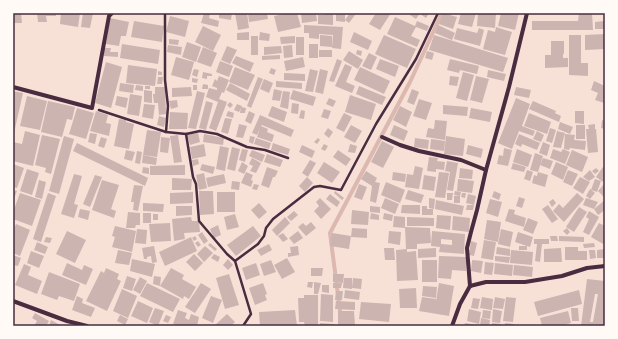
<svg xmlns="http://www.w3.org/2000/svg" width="618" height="339" font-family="'Asap Condensed',sans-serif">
<rect width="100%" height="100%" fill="#f7e1d7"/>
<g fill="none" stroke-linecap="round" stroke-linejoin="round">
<path stroke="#dcb8b0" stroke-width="4" d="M342,326L330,233L410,82L442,13"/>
</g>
<g fill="#ccb4b1" fill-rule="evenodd">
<path d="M13,13H21L22,23H13Z"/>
<path d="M37,13H56V16H46L47,22H38Z"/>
<path d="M61,13H80L78,27L60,24Z"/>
<path d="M83,13H93L90,28L81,27Z"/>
<path d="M204,13H210L209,18L219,21L218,27L201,23Z"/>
<path d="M219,13H232L231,20L219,18Z"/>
<path d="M235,13H247L249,28L238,30Z"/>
<path d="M248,13H267L268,19L249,22Z"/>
<path d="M289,13H297L301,27L278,32L274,16Z"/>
<path d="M301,13H316L317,21L302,23Z"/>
<path d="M325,13H333V25L318,24V15H325Z"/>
<path d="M336,13H345V22L336,21Z"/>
<path d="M350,13L355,15L349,23L345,20Z"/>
<path d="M376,13H391L380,30L369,24Z"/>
<path d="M411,13H420L416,19L410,15Z"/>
<path d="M420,13H429L426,18L420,14Z"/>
<path d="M443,13L457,17L453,29L439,24Z"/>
<path d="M461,13H476L472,27L458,24Z"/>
<path d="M478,13H496L495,28L477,26Z"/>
<path d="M501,13H519L515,30L498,26Z"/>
<path d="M579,13H592L593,30H532V21H578Z"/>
<path d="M170,16L189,21L185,37L166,32Z"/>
<path d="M395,17L415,26L417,21L429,26L427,31L416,27L411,36L420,40L417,47L387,34Z"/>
<path d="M110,18L129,22L126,36H121L119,46L106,44Z"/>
<path d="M134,21L164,26L162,42L131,37Z"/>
<path d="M604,21L605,29H595V22Z"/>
<path d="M304,25L343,27L341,49L332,48L333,35L319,34V39L309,38V33H304Z"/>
<path d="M438,25L455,33L452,40L435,33Z"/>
<path d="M203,26L221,35L213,51L195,42Z"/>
<path d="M496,27L512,32L505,55L483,49L488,30L495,32Z"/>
<path d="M457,28L477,33L479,28L484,30L480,46L454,39Z"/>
<path d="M249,32V40H237V33Z"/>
<path d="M260,32L270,34L269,41L259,40Z"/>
<path d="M354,32L372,41L368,50L350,42Z"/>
<path d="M605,34V49L585,50V35Z"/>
<path d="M320,35L332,36V47L320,46Z"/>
<path d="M384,35L416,49L407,68L375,54Z"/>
<path d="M434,35L508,58L503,72L429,50Z"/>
<path d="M569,35H581V63H588V76L569,75Z"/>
<rect x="251" y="36" width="7" height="19"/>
<path d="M295,36V43L281,44L280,37Z"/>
<rect x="296" y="37" width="8" height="18"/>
<path d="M169,39L179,40L178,45L169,44Z"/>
<path d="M551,41H564V54H563V58H568V67L545,68V55H551Z"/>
<path d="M187,42L201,47L196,62L182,57Z"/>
<path d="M122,44L160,50L158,64L120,58Z"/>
<rect x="309" y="44" width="9" height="14"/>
<path d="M168,45L182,47L181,55L167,52Z"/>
<path d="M292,45L293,57L284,58L283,46Z"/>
<path d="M227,46L237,50L230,64L221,60Z"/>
<path d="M281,46L282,53L264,55V47Z"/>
<path d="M203,47L217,53L211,67L197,62Z"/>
<path d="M104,48H111L110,52H118V57L104,56Z"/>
<rect x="319" y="50" width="13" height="7"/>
<path d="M357,50L362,51L361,56L356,54Z"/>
<path d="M349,51L363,60L358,69L343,60Z"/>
<path d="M427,51L434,53L432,60L425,58Z"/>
<path d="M369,53L377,57L371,70L362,66Z"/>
<path d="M280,55V59L262,60V56Z"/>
<path d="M236,56L254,63L250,72L232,63Z"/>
<path d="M176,57L194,62L189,80L171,75Z"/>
<path d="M303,57L305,67L286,71L284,61Z"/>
<path d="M337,59L342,61L334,82L329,81Z"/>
<path d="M380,59L399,66L395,77L376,69Z"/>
<path d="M450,59L479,66L477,74L460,70L459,73L447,70Z"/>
<path d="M220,61L233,66L229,77L216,72Z"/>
<path d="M106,62L122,67L111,108L95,103Z"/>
<path d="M345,64L352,67L346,82L355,86L352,93L335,86Z"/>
<path d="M128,65L157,69L155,86L126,83Z"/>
<path d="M235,67L255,75L248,90L229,82Z"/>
<path d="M360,67L390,81L384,94L354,80Z"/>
<path d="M271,68L276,70L274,75L269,73Z"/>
<path d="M194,69L199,70L197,77L192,75Z"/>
<path d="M310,69L318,71L313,92L305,91Z"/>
<path d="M320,69L328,71L323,94L315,92Z"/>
<path d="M488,70L506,74L504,81L487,77Z"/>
<path d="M158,71L162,72V75H158Z"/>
<path d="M203,72L212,74V76H207V79L202,78Z"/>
<path d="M463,72L474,75L467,101L456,98Z"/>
<path d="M284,73L305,74V81L284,80Z"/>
<path d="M219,76L229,80L224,93L222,92L219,99L227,102L216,131L209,128L218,102L206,97L209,88L217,90V88L212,86L215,79L217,81Z"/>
<path d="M450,76L459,77L457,86L449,85Z"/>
<path d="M476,76L489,79L482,103L470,100Z"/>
<path d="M158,77H163L162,84H157Z"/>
<path d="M258,77L263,79L251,108L247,106Z"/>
<path d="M192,78L198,79L197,83L192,82Z"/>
<path d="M264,79L273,83L269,93L260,89Z"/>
<path d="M276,81L302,83V89L276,87Z"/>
<path d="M594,81L605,86V100L604,103L595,100L598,93L591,90Z"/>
<path d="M120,83L134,85L133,93L119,91Z"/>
<path d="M230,83L250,94L247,101L226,90Z"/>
<path d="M203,84L208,85V89H202Z"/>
<path d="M136,85L143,86V91L135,90Z"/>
<rect x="193" y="85" width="4" height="5"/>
<rect x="145" y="86" width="5" height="3"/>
<path d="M359,86L386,97L382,105L356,94Z"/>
<path d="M155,87H165L166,114L159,115L158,103H154L153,94H155Z"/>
<path d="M191,87L192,96L172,97V88Z"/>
<path d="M516,87L531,90L529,98L514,95Z"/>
<path d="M274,89L282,91L280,101L272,100Z"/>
<path d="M412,89L419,92L414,105L407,102Z"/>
<path d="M144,90L152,91V103L144,102Z"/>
<path d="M293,90L316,97L313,106L290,99Z"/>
<path d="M13,91L23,93L14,133H13Z"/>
<path d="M197,91L205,93L196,129L188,128Z"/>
<path d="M283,91L290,92L288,109L280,107Z"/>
<path d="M130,94L142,96L139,116L127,114Z"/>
<path d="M350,95L376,104L371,120L345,112Z"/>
<path d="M27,96L47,101L40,130L20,126Z"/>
<path d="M117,96L128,98L126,108L115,105Z"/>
<path d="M329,98L336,101L333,107L326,104Z"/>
<path d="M516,98L530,104L522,126L535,131L533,136L519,131L512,149L498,143Z"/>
<path d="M419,99L432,103L426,120L413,116Z"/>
<path d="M177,100L178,107L171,109L169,101Z"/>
<path d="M48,101L75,107L72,120L67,119L62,137L41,132Z"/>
<path d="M206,101L213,103L206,130L199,128Z"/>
<path d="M533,101L556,111L555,113L561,116L559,122L529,109Z"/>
<path d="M230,102L233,105L230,108L227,105Z"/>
<path d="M292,103L299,104L298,114L291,113Z"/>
<path d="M144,104L155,105L153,119L142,117Z"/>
<path d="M237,104L242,106L239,112L234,110Z"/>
<path d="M443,105L468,107L467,116L443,114Z"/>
<path d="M272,106L287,112L284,122L268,116Z"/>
<path d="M400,106L412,112L406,127L393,120Z"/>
<path d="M241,107L246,108L245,113H240Z"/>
<path d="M77,108L94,113L86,139L69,134Z"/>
<path d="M471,108L492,112L490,122L469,118Z"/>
<path d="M324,109L331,111L328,119L321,117Z"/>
<path d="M301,110L305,111L304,119L299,118Z"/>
<path d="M96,111L108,115L106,123L111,124L109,136L90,131Z"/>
<path d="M228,111L234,113L233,118L226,116Z"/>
<path d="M249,111L255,114L251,124L245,121Z"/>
<path d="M575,111H584V124L575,123Z"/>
<path d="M170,112L188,113L187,129H169Z"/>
<path d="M344,113L352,117L344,132L336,128Z"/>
<path d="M529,113L551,122L547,134L524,126Z"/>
<path d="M260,115L294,130L291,137L262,125L261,126L268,129L267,132L274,135L272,142L257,137L260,128L257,135L252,133Z"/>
<path d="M159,116L166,118L164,127L157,125Z"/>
<path d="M225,118L232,119L228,134L221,132Z"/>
<path d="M119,119L126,120V122L134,124L129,149L114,146Z"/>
<path d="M435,120L447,121L445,140L426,137L428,128L434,129Z"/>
<path d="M602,120L605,121V129L601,128Z"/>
<path d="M560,122L573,127L570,134L558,129Z"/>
<path d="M239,124L247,126L243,138L236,137Z"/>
<path d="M595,124V129H596L598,152L588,153L586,129H589L588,125Z"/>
<path d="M351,125L362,131L355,143L344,137Z"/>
<path d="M394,125L408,131L404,141L390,135Z"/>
<rect x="576" y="125" width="9" height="14"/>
<path d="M328,128L333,132L329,138L324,134Z"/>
<path d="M550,128L556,130L552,143L546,141Z"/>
<path d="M147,130L161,132L157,157L143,155Z"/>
<path d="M25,131L40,135L33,166L13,161V142L22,144Z"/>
<path d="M537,131L544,135L541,142L533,139Z"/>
<path d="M557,131L565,133L561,148L553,147Z"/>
<path d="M90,133L97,134L95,144L88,142Z"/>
<path d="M198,133L200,142L190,145L187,135Z"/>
<path d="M204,134L224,138L223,145L203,142Z"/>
<path d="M519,134L540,143L537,150L522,144L521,147L515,144Z"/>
<path d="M565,134L575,135L574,140L586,141L585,150L570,148L569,150L564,149Z"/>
<path d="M42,135L60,139L51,174L45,172L46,168L35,165Z"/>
<path d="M178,135L182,162L174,163L170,136Z"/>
<path d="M64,136L74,139L59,194L49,191Z"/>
<path d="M250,136L255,137L253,144L249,142Z"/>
<path d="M446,136L465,139L463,156L444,154Z"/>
<path d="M101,137L107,139L104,148L98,146Z"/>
<path d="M161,137L170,138L168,153L160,152Z"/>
<path d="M256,138L271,143L269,149L254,144Z"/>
<path d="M318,138L320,140L317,144L314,142Z"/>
<path d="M415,138L429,140L428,149L414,147Z"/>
<path d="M431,139L445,141L444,151L430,149Z"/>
<path d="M382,141L394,147L383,168L371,162Z"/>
<path d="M543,142L550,145L547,156L539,153Z"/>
<path d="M77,143L148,178L145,186L73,151Z"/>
<path d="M273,143L290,149L288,155L271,150Z"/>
<path d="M204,144L206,156L192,159L190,147Z"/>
<path d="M324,144L328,146L325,151L321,149Z"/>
<path d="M350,144L357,146L355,153L348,152Z"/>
<path d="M302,145L315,151L312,158L299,152Z"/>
<path d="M468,145L483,149L481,158L466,154Z"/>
<path d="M220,146L229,148L225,171L216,169Z"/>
<path d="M232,147L240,149L235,171L227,169Z"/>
<path d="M504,148L512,150L508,166L497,164L499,155L503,156Z"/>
<path d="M242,149L248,150L245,162L239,160Z"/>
<path d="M517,149L532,155L528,167L513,162Z"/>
<path d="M553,149L561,152L563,149L570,152L565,164L550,158Z"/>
<path d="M126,150L135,152L132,161L124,159Z"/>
<path d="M252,150L265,155L262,162L249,156Z"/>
<path d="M338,150L351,159L346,166L333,157Z"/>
<path d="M572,150L588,157L582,172L566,165Z"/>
<path d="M137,151L142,152L140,164L135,163Z"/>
<path d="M535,153L543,156L538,172L530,170Z"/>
<path d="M267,154L283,160L280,167L264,162Z"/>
<path d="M143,155L157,158L156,165L142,163Z"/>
<path d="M429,157L438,158L437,161L445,162L444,170L436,169V172L427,171Z"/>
<path d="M252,158L261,163L256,173L250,171L253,166L249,164Z"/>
<path d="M543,158L553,161L550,169L540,165Z"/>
<path d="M198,159L199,164L193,166L192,160Z"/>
<path d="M310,160L316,163L308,177L302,173Z"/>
<path d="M447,161L458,163L453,191L447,190L450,172L445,171Z"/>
<path d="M242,162L248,166L244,174L238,171Z"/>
<path d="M324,162L340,172L332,183L317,173Z"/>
<path d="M556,162L568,167L563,180L551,174Z"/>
<path d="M513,163L526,167L524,172L511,169Z"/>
<path d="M13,164L24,168L17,188L13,187Z"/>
<path d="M202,164L215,167L213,174L200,170Z"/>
<path d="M185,165V175H150V166Z"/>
<path d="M415,166L423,168L419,189L405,187L407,174L413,175Z"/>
<path d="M143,167L149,168V174L142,173Z"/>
<path d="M267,167L278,171L275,177H273L269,188L261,185Z"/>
<path d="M603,167L605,168V178L603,182L596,177Z"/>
<path d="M460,168L473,170L472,179L459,178Z"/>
<path d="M596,168L599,171L595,174L592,171Z"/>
<path d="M27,169L39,173L32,195L20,191Z"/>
<path d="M527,170L533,172L530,181L524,179Z"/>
<path d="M568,170L578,174L572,186L563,182Z"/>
<path d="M590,170L595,177L589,181L583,177Z"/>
<path d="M366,171L377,178L375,182L380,183L376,203L370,201L372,186L361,179Z"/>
<path d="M246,172L253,175L251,180L253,181L251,187L241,183Z"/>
<path d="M393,172L406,174L405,182L392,180Z"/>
<path d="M439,172L449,173L445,198L435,197Z"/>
<path d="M538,172L548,175L545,187L532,183L534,175L537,176Z"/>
<path d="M204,173L207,188L199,190L196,175Z"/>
<path d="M74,174L82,176L74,204L78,205L74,218L61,214Z"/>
<path d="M224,174L226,183L208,187L206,178Z"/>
<path d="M95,175L102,177L90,207L83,204Z"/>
<path d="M424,175L436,177L434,191L422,189Z"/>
<path d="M307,177L313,183L305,192L299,186Z"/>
<path d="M580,177L590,182L583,194L573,188Z"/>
<path d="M172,178L192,179L191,190H172Z"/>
<path d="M458,179L474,181L472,193L457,191Z"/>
<path d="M595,179L601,181L597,192L591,190Z"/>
<path d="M39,180L46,182L42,199L35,197Z"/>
<path d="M102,180L119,185L111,209L116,211L114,218L92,210Z"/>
<path d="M232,181L240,182L239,190L231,189Z"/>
<path d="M386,182L405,190L400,203L381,195Z"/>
<path d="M605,183V198L598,191Z"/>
<path d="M254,184L259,185L257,190L252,189Z"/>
<path d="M359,184L367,187L362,200L354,197Z"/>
<path d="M134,185L143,186L138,211L133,210L134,202H131Z"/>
<path d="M590,189L595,193L590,199L586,196Z"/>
<path d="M13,190L17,191L13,201Z"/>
<path d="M408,190L424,195L421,203L405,199Z"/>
<path d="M199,191H213L214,214L200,215Z"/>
<path d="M335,191L344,198L342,200L334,193Z"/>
<path d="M455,191L461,192L460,196L454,195Z"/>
<path d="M494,191L501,194L499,200L492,197Z"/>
<path d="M193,192V203L170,204V193Z"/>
<rect x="217" y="192" width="18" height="20"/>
<path d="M20,193L41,200L32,226L13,219V212Z"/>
<path d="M48,193L56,196L41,242L33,239Z"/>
<path d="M447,193H453L452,200H447Z"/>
<path d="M462,193H466L465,198L461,197Z"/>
<path d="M577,193L584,199L564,222L553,211L559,204L563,208Z"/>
<path d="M330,194L340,202L337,207L326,199Z"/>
<path d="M468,194L476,196L474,205L466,203Z"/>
<rect x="454" y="196" width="6" height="7"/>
<path d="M519,197L525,199L522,208L516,206Z"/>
<path d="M320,198L331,209L321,219L314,211L319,206L316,202Z"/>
<path d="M385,198L399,204L395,214L381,208Z"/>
<path d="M429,198L435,199L434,209L429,208Z"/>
<path d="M586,198L598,202L594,209L583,205Z"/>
<path d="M490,199L502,202L498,217L486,213Z"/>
<path d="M553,199L556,203L552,207L549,202Z"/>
<path d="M436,200L464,206L462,215L435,209Z"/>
<path d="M605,200V210L598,215L594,209Z"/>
<path d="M143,203L164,204L163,212L143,211Z"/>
<path d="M259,203L267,212L259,219L251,210Z"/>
<path d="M402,205H420V214L401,213Z"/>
<path d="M467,205H474L473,210H466Z"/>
<path d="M548,205L558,219L552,223L542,209Z"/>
<path d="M176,206H192V215L176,216Z"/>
<path d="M370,206L380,207V213L370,212Z"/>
<path d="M422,206H427V209H433V215H422Z"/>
<path d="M579,207L587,212L574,232L566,227Z"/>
<path d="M80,209L90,211L88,220L78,217Z"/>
<path d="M509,209L515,210L514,214L526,218L524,227L505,221Z"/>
<path d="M352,210L369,212L368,225L351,224Z"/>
<path d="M294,211L298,215L291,221L287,217Z"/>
<path d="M589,211L599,217L589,235L583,232L589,219L586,217Z"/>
<path d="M128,212L140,213V225H136L135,228H126Z"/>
<rect x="143" y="213" width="8" height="10"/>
<path d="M371,213L379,215V220L370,219Z"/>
<path d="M384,213L393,215L392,221L383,219Z"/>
<rect x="153" y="214" width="5" height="6"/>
<path d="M235,214L239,227L227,230L224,217Z"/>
<path d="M437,215L451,216L450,230L436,228Z"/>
<path d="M394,216L405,217V228L393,227Z"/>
<path d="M453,216L470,218L469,232L452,230Z"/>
<path d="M191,217L192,221H199L200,232L184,233L185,239L174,241L172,219Z"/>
<path d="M285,217L290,223L277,236L272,230Z"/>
<path d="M407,217L434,218V226H407Z"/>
<path d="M528,218L538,222L533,234L523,230Z"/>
<path d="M487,220L501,222L498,242L484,239Z"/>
<path d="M311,222L316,228L306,236L298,227L303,223L306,226Z"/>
<path d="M170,223L171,241L151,242L149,224Z"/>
<path d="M599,223L605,226V245L591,237Z"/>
<path d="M16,224L30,230L20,256L13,253V231Z"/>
<path d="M218,225L221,235L214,238L210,229Z"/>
<path d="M115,226L136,231L132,252L112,247L115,237L112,236Z"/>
<path d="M253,226L261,236L236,256L227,245Z"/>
<path d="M405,227L430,228L431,243L417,244V249H406Z"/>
<path d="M352,228L367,229V238L351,237Z"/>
<path d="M567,228L570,232L567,235L563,231Z"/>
<path d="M137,229L147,230L146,244L135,243Z"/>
<path d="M501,229L513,232L510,247L498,244Z"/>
<path d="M67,231L86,240L75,263L56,254Z"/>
<path d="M298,231L303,238L294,244L289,238Z"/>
<path d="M389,231L401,232L400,245L388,243Z"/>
<path d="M432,231L465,234L464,254L439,252L440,247L431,246ZM441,239L452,240V245L441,244Z"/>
<path d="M202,232L208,241L204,244L198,235Z"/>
<path d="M518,232L533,237L530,247L515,242Z"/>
<path d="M283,233L288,239L283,242L278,236Z"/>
<path d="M332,233L351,236L349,249L330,246Z"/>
<path d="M195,236L197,239L194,241L192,238Z"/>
<path d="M550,236H557L558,241H551Z"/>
<path d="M559,236L584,237V242L559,241Z"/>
<path d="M46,237L52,238L50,243L44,242Z"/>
<path d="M191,237L197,251L165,266L159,252Z"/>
<path d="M534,239H549V244H542L540,262L535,261L537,244H534Z"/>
<path d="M484,240L496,242L493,260L481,258Z"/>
<path d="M198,241L201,245L198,247L195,243Z"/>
<path d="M471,241L477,243L474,256L469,255Z"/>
<path d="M37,242L48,247L45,254L34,250Z"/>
<path d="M210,243L217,249L215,251L208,245Z"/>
<path d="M594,243L595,247L584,248L583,244Z"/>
<path d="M269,244L272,250L261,256L257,250Z"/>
<path d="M154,246L157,262L152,263L151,256L147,257V259H144L142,248Z"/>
<path d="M205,246L213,253L204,262L197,254Z"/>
<path d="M298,246L299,255L288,257V253H291L290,247Z"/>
<rect x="519" y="246" width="8" height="4"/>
<path d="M497,247L510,249V256L496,254Z"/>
<path d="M565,247H578V251H587V260H565Z"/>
<path d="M384,248H394L395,260H385Z"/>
<path d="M436,248V257L418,258V249Z"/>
<path d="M561,248L562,262H544V249Z"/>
<path d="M407,249V252L416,251L418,280L397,281L396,250Z"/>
<path d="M605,249V258H597V250Z"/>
<path d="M118,250L132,253L129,265L115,263Z"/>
<path d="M511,250L533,252L532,265L510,263Z"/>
<path d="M589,250H595L596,258L590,259Z"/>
<path d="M31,251L44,256L39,268L27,263Z"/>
<path d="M194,254L203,263L195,271L186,262Z"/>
<path d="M214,254L220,257L218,262L211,258Z"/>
<path d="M13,255L21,258L18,266L13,265Z"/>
<path d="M439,256L467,257L466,271L452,270L451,279L438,278Z"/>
<path d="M495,256L510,257L509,263L495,261Z"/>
<path d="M287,258L295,272L282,279L274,265Z"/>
<path d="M132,259L155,264L152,277L130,271Z"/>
<path d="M228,259L233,265L228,270L223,265Z"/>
<path d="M271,260L276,272L264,276L260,264Z"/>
<rect x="422" y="260" width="15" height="22"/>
<path d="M472,260L483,261L481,273L471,271Z"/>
<path d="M485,262L494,263L492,275L484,274Z"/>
<path d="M67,263L82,270L84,265L93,269L86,285L62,275Z"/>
<path d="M256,263L260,275L246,280L242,268Z"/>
<path d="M495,263L513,265L512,276L494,274Z"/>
<path d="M24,264L31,267L28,275L42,281L37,294L15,285Z"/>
<path d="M514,265L533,267L532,277L513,275Z"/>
<path d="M106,268L119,274L117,279L121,281L107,311L86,301L101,271L104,273Z"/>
<path d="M171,268L184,275L182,279L196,287L189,299L184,296L183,299L160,286Z"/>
<path d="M311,268H323L322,276H311Z"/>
<path d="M49,272L80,284L74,301L59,296L57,300L41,294Z"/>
<path d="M229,274L239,305L225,309L216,278Z"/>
<path d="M333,274H344L343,283L333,282Z"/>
<path d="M127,276L136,279L132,291L123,288Z"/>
<path d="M154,276L161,277L160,286L153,284Z"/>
<path d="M140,277L147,281L140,294L133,290Z"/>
<path d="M344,278H352V289L343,288Z"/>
<path d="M353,278L362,279L361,289L352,288Z"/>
<path d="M587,279L605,281V326H581ZM595,294H598L593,322H590Z"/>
<path d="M308,282H313L312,288L307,287Z"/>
<path d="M314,282L321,283L318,294H314Z"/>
<path d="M147,283L180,299L173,312L140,296Z"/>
<path d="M201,283L211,289L195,313L185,307Z"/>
<path d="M263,283L267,294L265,295L267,300L255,305L249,288Z"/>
<path d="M333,283H342L341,288H333Z"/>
<path d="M439,283L454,286L449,316L419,311L422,297L436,299V301Z"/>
<path d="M322,285H329V293L322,292Z"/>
<path d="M423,286L437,287L436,298L422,296Z"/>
<path d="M416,288L417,308H400L399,289Z"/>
<path d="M122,289L137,296L128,318L113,311Z"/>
<path d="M345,290L360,292L359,300L344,298Z"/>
<path d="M579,290L582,304L538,316L534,302Z"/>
<path d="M336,291H343L342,300H335Z"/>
<path d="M321,294L333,295V322L320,321Z"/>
<path d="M304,295H318V326H305L304,322H299L298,298H304Z"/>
<path d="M77,296L83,299L82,303L95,308L91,317L72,310Z"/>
<path d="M211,296L222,300L213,323L202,318Z"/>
<path d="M482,297L493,299L492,310L480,308Z"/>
<path d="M495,297L505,299L503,309L493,308Z"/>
<path d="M506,297L516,298L513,322L503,321Z"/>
<path d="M473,298L480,299L478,309L471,308Z"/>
<path d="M138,301L153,308L147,323L131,316Z"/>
<path d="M336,301L355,302V310L335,309Z"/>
<path d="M361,302L391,304L389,322L359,319Z"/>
<path d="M155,308L164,311L158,326L149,322Z"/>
<path d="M571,308H578L579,321H572Z"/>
<path d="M469,309L481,312L479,324L467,321Z"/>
<path d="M493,309L502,311L500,323L492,322Z"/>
<path d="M178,310L187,313L185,318L189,320L191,314L199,317L197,326H179L173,324Z"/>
<path d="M295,310L297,326H260L259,312Z"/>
<path d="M483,310L491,311L490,319L482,318Z"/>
<path d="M338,311H354L355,326H338Z"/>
<path d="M568,311L571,323L560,326H542L540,318Z"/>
<path d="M35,313L49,321L46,326H34L37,321L32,318Z"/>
<path d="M227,314L235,322L231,326H214Z"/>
<path d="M120,315L128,319L125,325L117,321Z"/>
<path d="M166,315L171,317L168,323L163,321Z"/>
<path d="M481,318L490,320L489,326H480Z"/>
<path d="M51,320L60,325V326H49Z"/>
<path d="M320,323L334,324V326H320Z"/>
<path d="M465,323L478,325V326H464Z"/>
<path d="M492,323L501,324L500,326H492Z"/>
<path d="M505,323L514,324V326H505Z"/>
</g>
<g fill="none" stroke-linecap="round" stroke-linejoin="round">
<g stroke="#4a2c40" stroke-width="2.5">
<path d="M165,13V80L168,106L166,132"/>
<path d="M99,110L166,132L186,134L193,177L196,184L199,221L227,254L235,261"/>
<path d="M186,134L200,131L217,134L247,147L265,150L288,158"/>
<path d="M243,326L251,314L235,261L258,244L264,236L266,228L273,219L314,187L320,186L341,190L376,124L416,59L438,13"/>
</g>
<g stroke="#4a2c40" stroke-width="4">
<path d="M13,87L92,108L109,16L112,13"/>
<path d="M382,137L400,145L419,151L461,160L486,170"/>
<path d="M470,286L467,248L471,232L477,210L486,170L509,87L527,13"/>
<path d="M470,286L486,282H525L562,276L587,268L605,266"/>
<path d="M13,301L67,321L87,326"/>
<path d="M452,326L460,304L470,286"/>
</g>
</g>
<rect width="618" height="339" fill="none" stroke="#fffaf5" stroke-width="28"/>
<rect x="14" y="14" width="590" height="311" fill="none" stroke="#4a2c40" stroke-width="1.5"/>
</svg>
